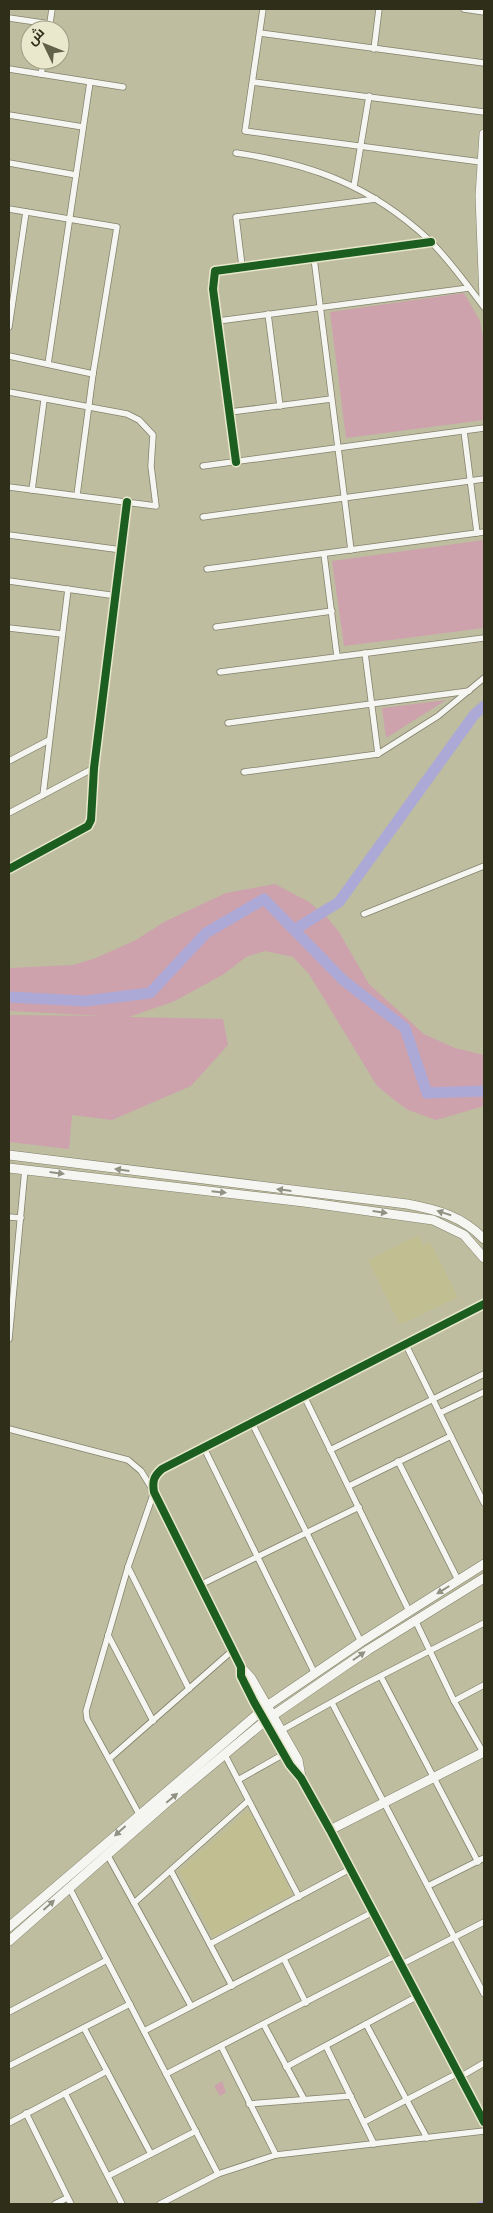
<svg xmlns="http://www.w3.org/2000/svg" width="493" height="2213" font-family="'Space Grotesk',Cairo,sans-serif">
<rect width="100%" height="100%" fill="#bebda0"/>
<g fill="#c1bf91">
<path d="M418,1235L423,1245L430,1242L458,1297L402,1324L398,1321L368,1260Z"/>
<path d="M247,1811L251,1814L292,1894L213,1937L179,1871Z"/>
</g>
<g fill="#cda2ad">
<path d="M464,293L480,321L484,342V420L346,438L330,312Z"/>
<path d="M484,540V628L344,646L332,561Z"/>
<path d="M446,700L386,738L382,708Z"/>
<path d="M275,884L309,902L326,916L339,932L369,984L424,1034L455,1048L484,1055V1106L436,1120L408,1110L397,1102L377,1086L309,974L293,957L265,951L246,957L224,974L175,1001L129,1017L223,1019L228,1045L191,1086L112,1120L72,1115L69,1149L9,1142V1015L103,1016L9,1011V968L73,965L96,958L136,940L164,922L226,893Z"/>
<path d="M222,2081L226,2092L220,2096L214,2086Z"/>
</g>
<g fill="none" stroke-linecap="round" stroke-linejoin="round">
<path stroke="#aca9d7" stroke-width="2" d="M477,2204L484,2201"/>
<g stroke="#aca9d7" stroke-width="11">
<path d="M294,930L339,902L474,715L484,706"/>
<path d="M9,997L85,1001L150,993L206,933L264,899L343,980L405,1028L427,1093L484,1091"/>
</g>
<g stroke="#83826c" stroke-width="7">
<g id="street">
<path d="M263,9L245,131L481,162"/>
<path d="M464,9L484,12"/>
<path d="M9,18L50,24"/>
<path d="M49,30L52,9"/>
<path d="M260,33L484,63"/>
<path d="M374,49L379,9"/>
<path d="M9,69L123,87"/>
<path d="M41,74L44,60"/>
<path d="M253,82L484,112"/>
<path d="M9,115L83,127"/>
<path d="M236,153C312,164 371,186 428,239C449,259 466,284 484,307"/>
<path d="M9,163L76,175"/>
<path d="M354,186L369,96"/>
<path d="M9,209L117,227L93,374L77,495"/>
<path d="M314,258L351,550"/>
<path d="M242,266L236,217L376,199"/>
<path d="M268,314L280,406"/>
<path d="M218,321L469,288"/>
<path d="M9,327L26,212"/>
<path d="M9,356L93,374"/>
<path d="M48,364L90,82"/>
<path d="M9,392L127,414L139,420L153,435L151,466L156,506L9,487"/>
<path d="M230,412L331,399"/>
<path d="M464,431L477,533"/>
<path d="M236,462L213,289L215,271L431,242"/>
<path d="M203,466L484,428"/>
<path d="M32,490L44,400"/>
<path d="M203,517L484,479"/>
<path d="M9,535L122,550"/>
<path d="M324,554L337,656"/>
<path d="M207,569L484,532"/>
<path d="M9,581L117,596"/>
<path d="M216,627L332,611"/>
<path d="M9,628L62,634"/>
<path d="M365,653L378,754"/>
<path d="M220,672L484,638"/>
<path d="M228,723L469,691"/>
<path d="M9,761L49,740"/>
<path d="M244,772L378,754L438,716L484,678"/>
<path d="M43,795L68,589"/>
<path d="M9,813L94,768"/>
<path d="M9,869L88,826L91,820L94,768L127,502"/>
<path d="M364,914L484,866"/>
<path d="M9,1217L21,1218"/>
<path d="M9,1339L25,1169"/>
<path d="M406,1345L484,1503"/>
<path d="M304,1396L409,1611"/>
<path d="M440,1413L484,1392"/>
<path d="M252,1423L361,1642"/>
<path d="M9,1429L128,1460L141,1471L154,1492L128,1567L86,1711L87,1719L139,1814"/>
<path d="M204,1448L315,1674"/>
<path d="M330,1450L484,1374"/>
<path d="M398,1461L458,1580"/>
<path d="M349,1486L451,1436"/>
<path d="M128,1567L189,1689"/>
<path d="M200,1585L359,1507"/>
<path d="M415,1620L454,1701L484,1754"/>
<path d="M108,1635L153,1721"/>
<path d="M381,1677L478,1862"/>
<path d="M454,1701L484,1685"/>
<path d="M332,1703L484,1994"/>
<path d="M282,1730L361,1686L484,1623"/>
<path d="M225,1755L299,1897"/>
<path d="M109,1759L233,1650"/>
<path d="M238,1780L284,1754"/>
<path d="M107,1854L191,2006"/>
<path d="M171,1871L232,1986"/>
<path d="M428,1886L484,1858"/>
<path d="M69,1887L218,2174"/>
<path d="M134,1903L247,1802"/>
<path d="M210,1944L350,1869"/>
<path d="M284,1959L306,2003"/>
<path d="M400,1965L484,1922"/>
<path d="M9,2012L107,1960"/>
<path d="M366,2024L427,2138"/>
<path d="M264,2025L304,2099"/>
<path d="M84,2028L151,2154"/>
<path d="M144,2031L373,1912"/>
<path d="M221,2046L276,2155"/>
<path d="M326,2046L374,2144"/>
<path d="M9,2066L130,2004"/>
<path d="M286,2067L416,1997"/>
<path d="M166,2074L395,1956"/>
<path d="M460,2077L484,2063"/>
<path d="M65,2093L122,2204"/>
<path d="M249,2104L351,2096"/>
<path d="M26,2113L71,2204"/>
<path d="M364,2122L458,2073"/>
<path d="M9,2123L107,2071"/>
<path d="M108,2176L196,2131"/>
<path d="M55,2204L67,2198"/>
<path d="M160,2204L218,2174L276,2155L484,2131"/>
</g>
</g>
<g stroke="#83826c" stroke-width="10">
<g id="secondary">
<path d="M484,134L480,196L484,299"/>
<path d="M9,1155L407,1204C438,1210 462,1216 484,1239"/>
<path d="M9,1168L304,1202L433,1220L464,1235L484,1258"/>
<path d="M484,1304L162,1469C154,1476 152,1481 154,1492L241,1667V1676L254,1702L290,1765L301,1778L330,1830L484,2122"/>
<path d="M241,1667L251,1678L298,1760L301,1777"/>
<path d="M330,1830L484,1752"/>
<path d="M9,1927L267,1706L361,1642L484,1564"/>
<path d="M9,1941L166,1803L265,1721L368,1650L484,1578"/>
</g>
</g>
<use href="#street" stroke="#f5f5f1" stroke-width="5.5"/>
<use href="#secondary" stroke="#f5f5f1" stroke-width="9"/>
<g stroke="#e9e8cd" stroke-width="11">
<g id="cycleway">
<path d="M236,462L213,289L215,271L431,242"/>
<path d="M9,869L88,826L91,820L94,768L127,502"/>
<path d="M484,1304L162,1469C154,1476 152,1481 154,1492L241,1667V1676L254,1702L290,1765L301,1778L330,1830L484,2122"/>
</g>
</g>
<use href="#cycleway" stroke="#1b5e20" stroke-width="8"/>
</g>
<defs><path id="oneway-solid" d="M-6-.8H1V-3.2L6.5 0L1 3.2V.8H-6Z" transform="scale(1.25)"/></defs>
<g fill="#929284">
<use href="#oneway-solid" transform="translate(122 1170) rotate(-172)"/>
<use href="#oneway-solid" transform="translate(57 1173) rotate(7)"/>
<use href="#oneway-solid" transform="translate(284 1190) rotate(-173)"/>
<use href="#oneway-solid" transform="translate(219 1192) rotate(6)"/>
<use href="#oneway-solid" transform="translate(380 1212) rotate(8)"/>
<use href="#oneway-solid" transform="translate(444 1213) rotate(-163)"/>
<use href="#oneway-solid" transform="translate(443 1590) rotate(148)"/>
<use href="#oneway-solid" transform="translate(359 1656) rotate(-35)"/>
<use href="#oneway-solid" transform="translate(172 1798) rotate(-40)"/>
<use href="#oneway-solid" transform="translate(120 1831) rotate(138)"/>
<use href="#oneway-solid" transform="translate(49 1905) rotate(-42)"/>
</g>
<rect width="493" height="2213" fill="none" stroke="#2f2e18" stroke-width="20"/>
<g transform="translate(45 45) rotate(313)"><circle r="24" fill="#e9e8cd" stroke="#9f9e85"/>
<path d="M0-4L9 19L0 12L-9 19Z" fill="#616048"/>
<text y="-8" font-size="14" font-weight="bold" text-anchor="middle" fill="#2f2e18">ش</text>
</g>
</svg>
